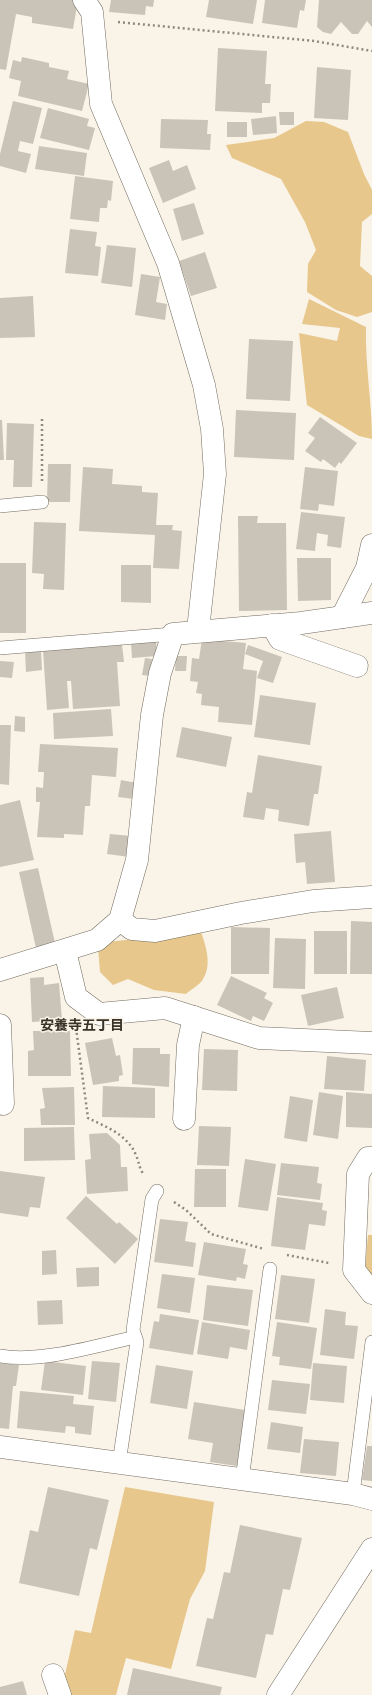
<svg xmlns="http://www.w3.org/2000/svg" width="372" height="1695" font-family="'Libre Baskerville','Noto Sans JP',serif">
<rect width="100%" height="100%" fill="#faf3e7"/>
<g fill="#e7c78c">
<path d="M306,121L324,122L348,132L364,174L372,190V214L362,222L360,266L372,276V312L357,317L336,310L307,292L308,264L316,250L305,222L281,179L232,158L226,145L274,138Z"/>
<path d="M309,299L366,327C365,365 372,402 372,439L359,436L307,405L299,333L337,341L340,328L302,324Z"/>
<path d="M201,932C206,946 212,965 203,979C200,985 191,989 186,994L154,990L128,979L113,985L100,972L98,947L107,942Z"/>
<path d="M368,1235H372V1277L365,1270Z"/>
<path d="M125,1487L214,1502L205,1571L190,1599L171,1669L126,1658L116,1695H70L64,1679L75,1630L91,1633Z"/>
</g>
<g fill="#cac4b8">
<path d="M0,0H78L73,29L32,23V17L16,14L6,70L0,69Z"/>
<path d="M111,0H154L153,7L146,6L145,15L109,12Z"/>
<path d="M209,0H257L253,24L206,17Z"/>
<path d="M265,0H306L304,11L300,10L297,28L262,23Z"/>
<path d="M319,0H372V27L367,21L358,34H352L341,22L331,34L323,32L317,27Z"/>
<path d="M218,48L267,51L265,84H271L270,103H262V113L215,111Z"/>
<path d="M22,57L49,63V67L69,71L67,79L89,84L82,111L18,96L21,81L9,78L13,60L21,62Z"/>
<path d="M317,67L351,70L348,120L314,118Z"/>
<path d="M13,101L42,108L33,144L20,141L18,151L31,154L26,173L0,166V154Z"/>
<path d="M48,108L89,119L87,126L95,128L89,150L40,138Z"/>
<path d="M279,112H294V125H280Z"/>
<path d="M276,116L277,133L253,135L251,119Z"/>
<path d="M161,119L208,120L207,134H211L210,150L160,148Z"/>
<rect x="227" y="122" width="20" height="15"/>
<path d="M39,146L87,153L84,176L35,169Z"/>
<path d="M169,160L173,171L187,165L196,189L163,203L149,168Z"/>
<path d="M75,176L113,181L111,201L108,200L107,208H100L99,222L70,219Z"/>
<path d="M194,203L204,234L182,241L173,209Z"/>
<path d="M70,229L97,232L95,246L101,247L98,276L65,273Z"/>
<path d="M107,245L136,248L132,287L101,283Z"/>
<path d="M205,252L217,288L191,296L179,261Z"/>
<path d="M141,274L160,277L156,302L167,304L165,320L135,315Z"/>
<path d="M33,296L35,337L0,338V298Z"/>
<path d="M249,339L293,341L290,401L246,399Z"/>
<path d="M236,410L296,413L294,460L234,457Z"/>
<path d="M320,417L357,443L341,464L339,462L335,468L323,459L321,462L305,451L315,438L308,433Z"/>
<path d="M0,420H2L4,460H0Z"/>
<path d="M7,423L34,424L32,487H13L14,460H6Z"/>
<path d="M48,464H71L70,502H47Z"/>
<path d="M83,467L113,469L112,484L142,486V492L158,493L156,525H173L172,530L182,531L179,569L153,568L155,535L79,531Z"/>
<path d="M305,467L338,471L334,506L319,504L318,511L300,509Z"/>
<path d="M301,512L345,517L341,548L327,546L328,535L317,533L315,551L296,549Z"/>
<path d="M238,516H258L257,523H286L287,610L239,611Z"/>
<path d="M34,522L66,523L64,590L43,589L44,574L32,573Z"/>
<path d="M297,558H331V600L298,601Z"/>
<rect x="0" y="563" width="26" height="70"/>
<path d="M121,565H151V603L121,602Z"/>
<path d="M202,639L246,643L243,669L257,671L252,725L218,722L219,707L201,705L202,694L196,693L198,682L190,681L192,658L199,659Z"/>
<path d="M156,641L157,656L132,658L131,642Z"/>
<path d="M122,645L124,662H117L120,706L73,709L71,681H67L69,708L47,710L43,650Z"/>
<path d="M248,645L282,657L273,683L257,678L263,661L245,654Z"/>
<path d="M41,650L42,670L26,672L25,651Z"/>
<path d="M176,656H187L186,671H175Z"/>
<path d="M145,658L152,659L150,676L142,675Z"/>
<path d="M0,661L14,662L12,678L0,677Z"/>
<path d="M260,695L316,703L310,745L254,737Z"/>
<path d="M111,709L113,736L54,739L53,713Z"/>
<path d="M15,716L25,717V732L14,731Z"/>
<path d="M0,725H11L9,785L0,784Z"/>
<path d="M182,727L232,737L226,767L176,757Z"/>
<path d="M40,744L118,748L116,777L92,775L90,806H85L83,835L64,834V838L37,837L40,802H36V787L43,788L44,772H38Z"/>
<path d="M258,755L322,766L318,794H314L309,826L278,821L279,810L266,808L264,820L243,817L247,792L252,793Z"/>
<path d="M121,780L137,783L134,799L118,797Z"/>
<path d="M20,800L34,860L0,867V805Z"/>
<path d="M331,831L335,882L307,884L305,862L296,863L294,834Z"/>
<path d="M110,834L132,836L130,857L107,854Z"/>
<path d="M38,868L55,943L36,948L19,872Z"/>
<path d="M351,921L372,922V974H350Z"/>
<path d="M231,927L270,928L269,974H231Z"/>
<rect x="314" y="931" width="33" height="43"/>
<path d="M275,938L306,939L305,989L273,988Z"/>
<path d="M231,976L267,993L264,998L273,1003L264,1021L253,1016L251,1021L217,1005Z"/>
<path d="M44,977V985L59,983L62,1020L32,1022L30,978Z"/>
<path d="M337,987L344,1018L308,1026L301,995Z"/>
<path d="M33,1031H70L71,1076H28V1051L34,1050Z"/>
<path d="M112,1038L116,1056L120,1055L123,1075L119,1076V1081L93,1085L85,1043Z"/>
<path d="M133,1048H160V1054H170L169,1087L132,1084Z"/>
<path d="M204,1049L238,1050L237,1091L202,1090Z"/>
<path d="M327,1056L366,1060L364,1091L324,1089Z"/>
<path d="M103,1086L155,1088V1118L102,1117Z"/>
<path d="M74,1087L75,1125H41L40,1109L45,1108L42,1088Z"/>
<path d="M319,1092L343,1096L338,1139L313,1135Z"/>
<path d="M346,1092L372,1094V1128L346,1127Z"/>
<path d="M290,1096L313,1100L307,1142L284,1138Z"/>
<path d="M199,1126L231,1127L229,1166L197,1165Z"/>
<path d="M74,1127L75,1160L24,1161V1128Z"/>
<path d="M107,1133L120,1145L121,1167H127L128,1191L87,1194L85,1160L91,1159L89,1134Z"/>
<path d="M245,1159L276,1164L268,1211L238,1207Z"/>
<path d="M281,1163L319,1167L317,1183L322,1184L320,1200L277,1195Z"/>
<path d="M195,1169H226V1207H194Z"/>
<path d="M0,1171L45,1177L40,1208L30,1207L28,1217L0,1213Z"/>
<path d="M86,1196L117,1224L119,1222L138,1239L115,1264L66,1218Z"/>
<path d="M277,1197L323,1203L322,1210L327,1211L325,1226L309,1224L305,1250L271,1246Z"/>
<path d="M160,1219L188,1222L185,1241L196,1243L193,1267L154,1262Z"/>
<path d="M204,1242L246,1249L243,1264L248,1265L245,1279L237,1277L236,1281L198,1275Z"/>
<path d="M56,1250L57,1274L42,1275V1251Z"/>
<path d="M99,1267V1286L77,1287L76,1268Z"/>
<path d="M162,1274L195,1278L190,1313L157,1308Z"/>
<path d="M281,1275L315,1279L309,1323L275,1319Z"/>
<path d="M207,1285L253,1290L248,1326L203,1320Z"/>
<path d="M62,1300L63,1324L38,1325L37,1301Z"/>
<path d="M325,1309L346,1312L345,1325L358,1326L354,1359L320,1355Z"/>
<path d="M160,1314L199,1320L193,1355L149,1348L154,1321L159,1322Z"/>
<path d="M202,1322L250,1330L247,1350L230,1347L228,1359L197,1354Z"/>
<path d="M277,1322L317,1328L311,1369L279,1365L280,1357L272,1356Z"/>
<path d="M45,1361L86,1366L83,1395L41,1390Z"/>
<path d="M92,1361L120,1363L116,1402L88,1399Z"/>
<path d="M0,1363L19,1365L16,1386H13L9,1429L0,1428Z"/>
<path d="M313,1363L347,1366L344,1403L310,1400Z"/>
<path d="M156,1365L193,1371L187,1409L150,1403Z"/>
<path d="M272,1380L310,1384L306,1414L268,1410Z"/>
<path d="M20,1391L74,1396L73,1404L94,1406L91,1435L75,1433V1427L66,1426L65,1433L17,1428Z"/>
<path d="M194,1402L245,1410L237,1466L210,1462L213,1443L188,1439Z"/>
<path d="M271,1422L303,1427L300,1453L267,1449Z"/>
<path d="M304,1439L339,1442L336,1476L300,1473Z"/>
<path d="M367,1446H372V1481L362,1480Z"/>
<path d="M48,1487L109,1500L97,1550L90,1548L79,1596L19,1583L30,1530L38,1532Z"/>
<path d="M240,1525L302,1538L290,1590L283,1589L273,1635L266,1634L256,1678L196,1666L207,1618L213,1619L224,1572L230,1573Z"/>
<path d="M133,1668L222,1687L220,1695H127Z"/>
<path d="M23,1681L27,1695H0V1687Z"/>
</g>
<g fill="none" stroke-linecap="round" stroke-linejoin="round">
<g stroke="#726c61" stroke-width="14">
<g id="lane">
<path d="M0,506L42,502"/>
<path d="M0,648L173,634"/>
<path d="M0,1356C40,1363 96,1346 135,1337"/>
<path d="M119,1463L137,1342L133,1330L152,1199L157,1191"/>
<path d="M242,1480L270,1269"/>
<path d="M353,1494L372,1342"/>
</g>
</g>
<g stroke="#726c61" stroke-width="23">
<g id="street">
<path d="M84,0L92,12L101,104L168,263L204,385L212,429L215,474L198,630"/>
<path d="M342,617L367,568L372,545"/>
<path d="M272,625L280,639L357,666"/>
<path d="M120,920L132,929L155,931L241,913L313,901L372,897"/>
<path d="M65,951L76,997L99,1014L165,1008L259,1038L372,1043"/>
<path d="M0,970L97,940L120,920L137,860L152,715L160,673L173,634L301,623L372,613"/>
<path d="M0,1025L3,1104"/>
<path d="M184,1119L188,1045L194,1017"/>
<path d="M372,1158H368L358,1174L354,1270L372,1293"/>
<path d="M0,1447L353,1494L372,1499"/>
<path d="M53,1675L60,1695"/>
<path d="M278,1695L372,1549"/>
</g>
</g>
<g stroke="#8d8880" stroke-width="2.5" stroke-dasharray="2 3" stroke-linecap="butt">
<path d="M118,22L314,41L372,51"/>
<path d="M42,481V417"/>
<path d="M76,1028L88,1118C106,1127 127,1134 136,1155C139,1162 139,1168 144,1175"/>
<path d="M174,1202L186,1210L211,1234L264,1249"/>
<path d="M287,1255L329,1263"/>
</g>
<use href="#lane" stroke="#fff" stroke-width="13"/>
<use href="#street" stroke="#fff" stroke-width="22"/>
</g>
<g text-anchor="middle" stroke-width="3" stroke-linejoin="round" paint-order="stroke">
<g font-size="14" font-weight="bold" fill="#383228" stroke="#faf3e7">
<text x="82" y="1030">安養寺五丁目</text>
</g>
</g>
</svg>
